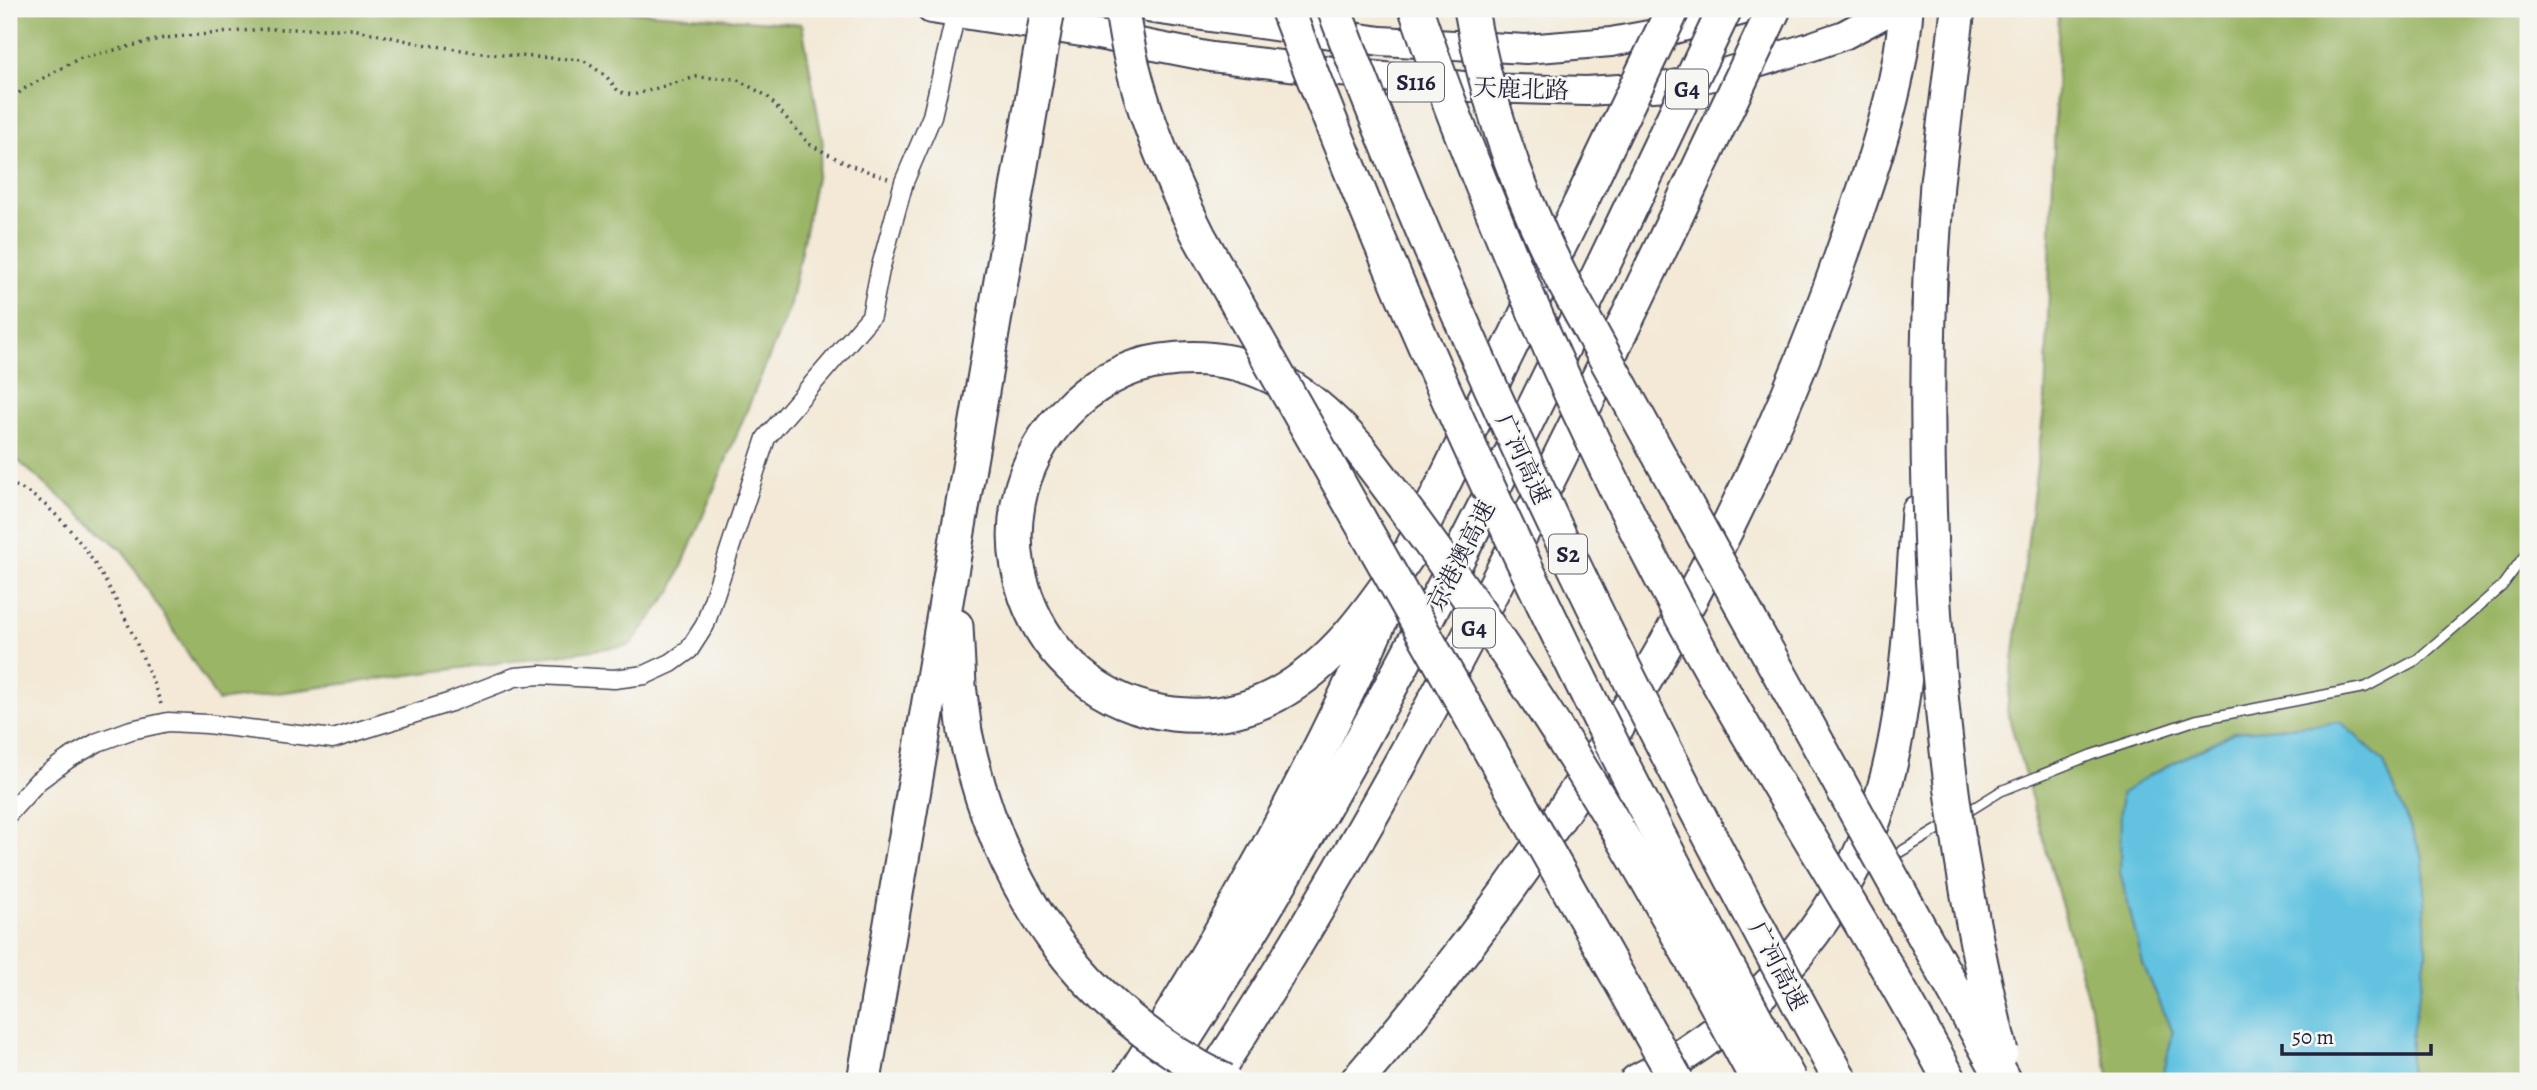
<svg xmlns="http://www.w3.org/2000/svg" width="2537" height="1090" font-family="Alegreya,'Noto Serif SC',serif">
<rect width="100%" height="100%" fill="#f6f6f2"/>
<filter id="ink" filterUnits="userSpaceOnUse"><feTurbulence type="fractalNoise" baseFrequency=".0143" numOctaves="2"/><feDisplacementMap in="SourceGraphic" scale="14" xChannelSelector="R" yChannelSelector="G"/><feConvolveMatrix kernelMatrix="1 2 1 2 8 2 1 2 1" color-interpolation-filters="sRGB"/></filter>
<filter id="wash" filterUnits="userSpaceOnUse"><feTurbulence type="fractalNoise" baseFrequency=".00686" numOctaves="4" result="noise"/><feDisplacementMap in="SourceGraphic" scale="28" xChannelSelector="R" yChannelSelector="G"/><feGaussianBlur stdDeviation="1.57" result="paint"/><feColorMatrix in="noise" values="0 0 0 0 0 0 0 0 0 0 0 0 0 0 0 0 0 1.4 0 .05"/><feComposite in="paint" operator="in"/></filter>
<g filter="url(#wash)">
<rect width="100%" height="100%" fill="#f3e9d6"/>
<g fill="#9bb566" stroke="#5e6c50" stroke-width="2">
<path d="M9,9H594L802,24L823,144L789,309L672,590L630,645L218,701L123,551L9,453Z"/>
<path d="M2059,9H2528V1081H2409L2411,1039L2234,732L2148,776L2122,794L2143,964L2173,1032L2162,1081H2111L2007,711L2045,400Z"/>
</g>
<path fill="#62c2e0" stroke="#42728e" stroke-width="2" d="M2341,722L2383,761L2423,858L2426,955L2411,1039L2409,1081H2162L2173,1032L2143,964L2120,872L2121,794L2148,776L2234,732Z"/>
</g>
<g filter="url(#ink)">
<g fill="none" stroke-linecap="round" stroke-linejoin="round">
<g stroke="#414052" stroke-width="12">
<g id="service">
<path d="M1964,814L2001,791L2091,755L2196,720L2366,687L2418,659L2502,586L2528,551"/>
<path d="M1890,858L1949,823"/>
</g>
</g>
<g stroke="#414052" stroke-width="21">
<path id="minor" d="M9,813L38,781L68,759L98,742L131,730L168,722L207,724L333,739L451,702L515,677L540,675L614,679L645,675L671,663L689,650L705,625L766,438L871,316L880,270L904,182L932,116L956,13"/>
</g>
<g stroke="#414052" stroke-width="32">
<g id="primary">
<path d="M931,9L1088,33L1211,57L1480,88L1586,91L1669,86L1717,75L1807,48L1844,35L1893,9"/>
<path d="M1153,9L1381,41L1526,49L1611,42L1660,33L1747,9"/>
</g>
</g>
<g stroke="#414052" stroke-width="37">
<g id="motorway">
<path d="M1929,305L1937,183L1958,9"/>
<path d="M1359,448C1304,386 1246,348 1161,361C1124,366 1090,386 1065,413C963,519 1027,697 1173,714C1208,718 1244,712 1276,695C1335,663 1372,608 1409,554"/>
<path d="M1409,554L1580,204"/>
<path d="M956,626L959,685L965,732"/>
<path d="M864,1081L997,304"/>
<path d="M1130,1081C1227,929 1312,775 1385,610"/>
<path d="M1157,1081C1348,791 1500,483 1649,169"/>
<path d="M1210,1081C1402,789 1555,473 1704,157"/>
<path d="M1357,1081C1568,837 1734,563 1841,257C1868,181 1901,89 1906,9"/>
<path d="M1637,1081C1761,1020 1857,905 1889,770C1909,686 1912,598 1918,512"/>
</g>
</g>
<g stroke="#414052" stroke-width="3.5" stroke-dasharray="2 5" stroke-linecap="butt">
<path d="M9,103L22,90L78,59L164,38L264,29H353L422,44L489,54L583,60L606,76L619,92L633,95L696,77L736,79L767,96L809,144L849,165L888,178"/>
<path d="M9,483C84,512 135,633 161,704"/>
</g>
<use href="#service" stroke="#fff" stroke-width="9"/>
<use href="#minor" stroke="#fff" stroke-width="18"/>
<use href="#primary" stroke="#fff" stroke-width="28"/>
<use href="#motorway" stroke="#fff" stroke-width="33"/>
<g stroke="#414052" stroke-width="37" stroke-linecap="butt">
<g id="motorway-bridge">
<path d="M1122,9C1132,89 1163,164 1199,236L1677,1081"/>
<path d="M1287,9C1427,379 1599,735 1790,1081"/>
<path d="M1334,9C1474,380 1650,734 1841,1081"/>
<path d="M1416,9C1444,93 1477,175 1511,257C1568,394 1632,528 1705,659C1784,801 1874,937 1950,1081"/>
<path d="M1471,9C1487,105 1519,194 1563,281L2004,1081"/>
<path d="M1704,157L1774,9"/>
<path d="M1649,169L1725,9"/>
<path d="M1580,204L1673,9"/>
<path d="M1930,277C1921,538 1938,798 2001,1052"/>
<path d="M997,304L1048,9"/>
<path d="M1359,448C1442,556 1520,668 1591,785C1650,881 1704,982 1758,1081"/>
<path d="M965,732C997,887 1081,1010 1225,1081"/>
</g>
</g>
<use href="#motorway-bridge" stroke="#fff" stroke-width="33"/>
</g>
</g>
<g text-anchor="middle" stroke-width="5" stroke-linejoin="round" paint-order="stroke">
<g fill="#f6f6f2" stroke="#626272" stroke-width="2">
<rect x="1388" y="62.5" width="56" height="39" rx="5"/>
<rect x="1666" y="69.5" width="42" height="39" rx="5"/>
<rect x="1549" y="534.5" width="38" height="39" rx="5"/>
<rect x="1453" y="608.5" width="42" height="39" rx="5"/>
</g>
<g font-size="23" font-weight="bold" fill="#22223b">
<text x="1416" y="90">S116</text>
<text x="1687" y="97">G4</text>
<text x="1568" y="562">S2</text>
<text x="1474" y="636">G4</text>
</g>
<g font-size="24" fill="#22223b" stroke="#f6f6f2">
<text transform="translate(1521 89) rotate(2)" y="8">天鹿北路</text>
<text transform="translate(1523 459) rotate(65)" y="8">广河高速</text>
<text transform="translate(1461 556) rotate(-63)" y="8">京港澳高速</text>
<text transform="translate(1778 966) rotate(62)" y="8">广河高速</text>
</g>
</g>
<rect width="2537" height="1090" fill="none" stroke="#f6f6f2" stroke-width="35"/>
<path d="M2282 1044v10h149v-10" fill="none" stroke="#22223b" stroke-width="3.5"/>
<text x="2292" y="1044" font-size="21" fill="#22223b" stroke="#f6f6f2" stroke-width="5" paint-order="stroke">50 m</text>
</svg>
